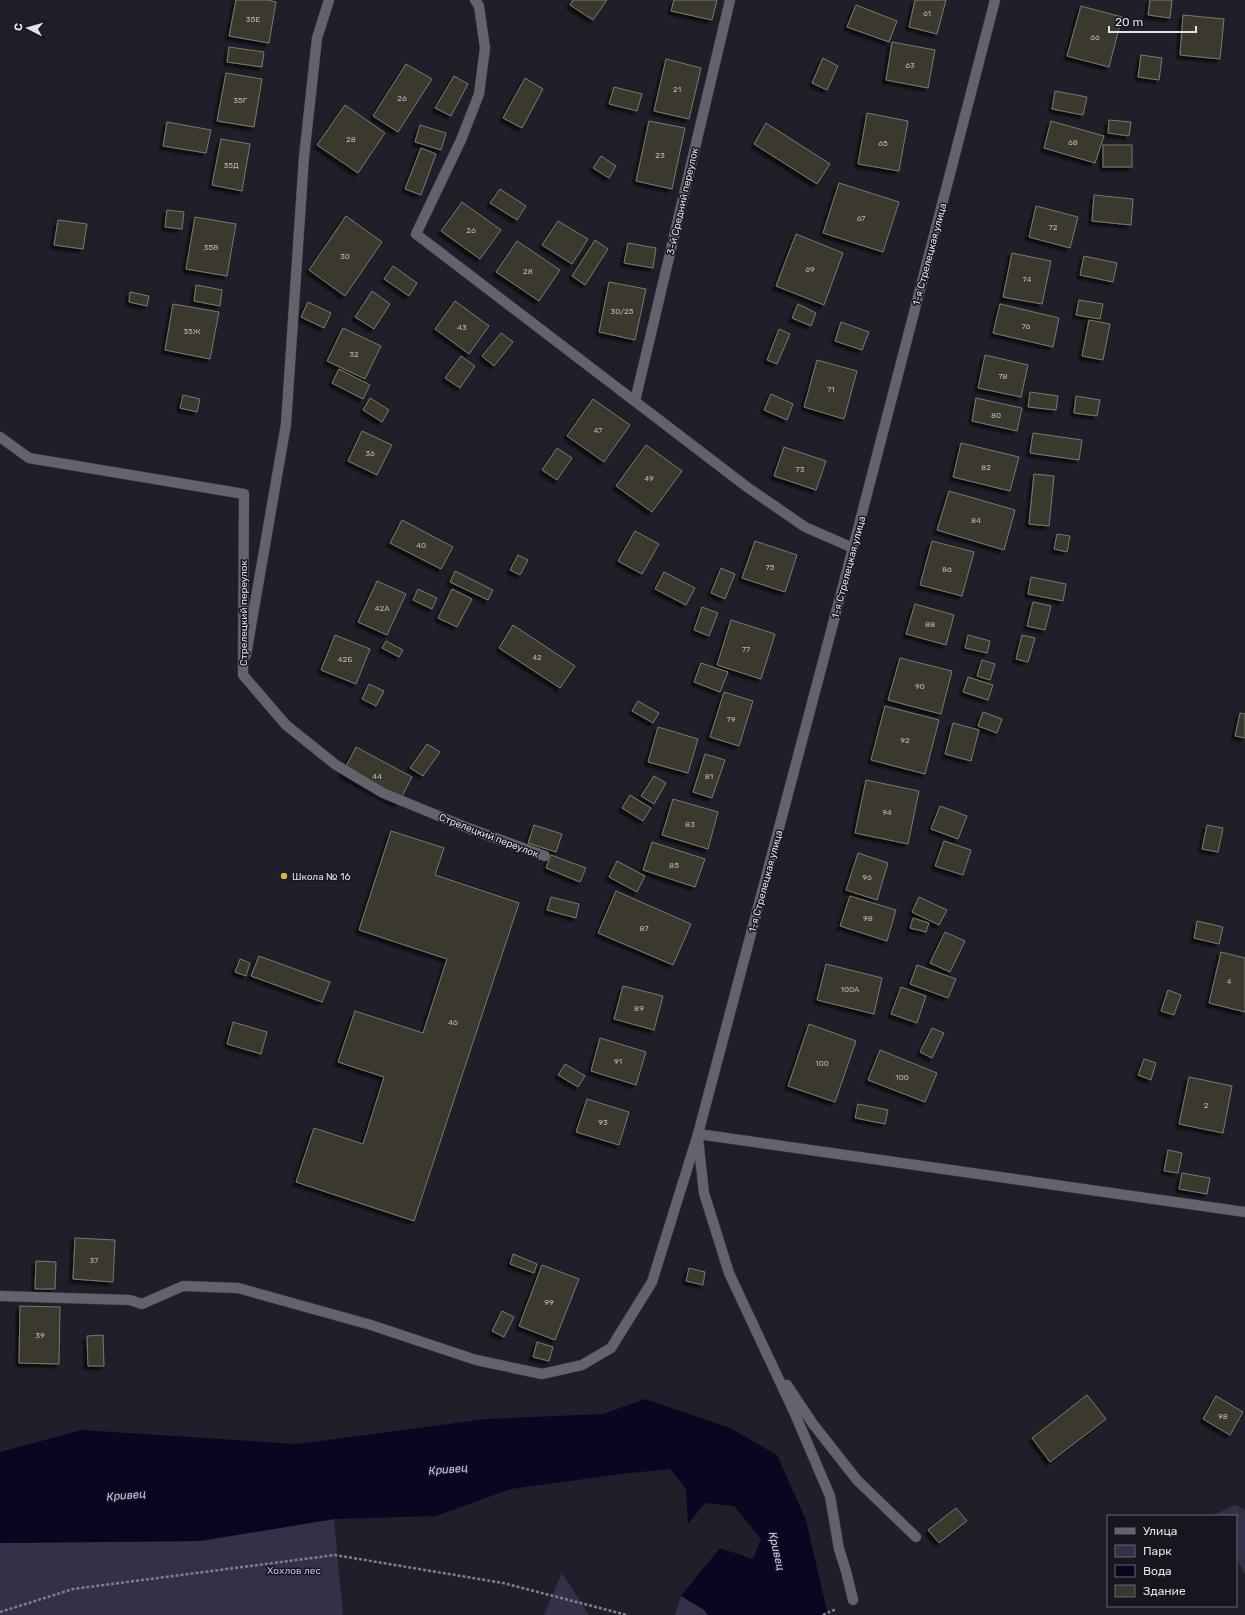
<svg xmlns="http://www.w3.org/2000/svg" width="1245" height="1615" font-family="Rubik,sans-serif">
<defs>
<filter id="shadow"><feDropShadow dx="-3.5" dy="3.5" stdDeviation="1" flood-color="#0009"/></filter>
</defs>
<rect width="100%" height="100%" fill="#201f29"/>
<g fill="#333048">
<path d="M1235,1505L1245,1510V1575L1236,1557V1516L1214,1515Z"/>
<path d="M334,1519L343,1615H0V1543L200,1541Z"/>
<path d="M562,1573L589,1615H544Z"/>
<path d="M681,1596L703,1609L708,1615H675Z"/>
</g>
<path fill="#0c0522" d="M645,1399L730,1428L777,1455L806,1520L828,1615H708L703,1609L681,1596L720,1548L753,1559L761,1539L734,1506L705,1503L688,1524L686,1489L670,1469L621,1474L511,1489L436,1516L334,1519L200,1541L0,1543V1452L82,1430L297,1444L486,1419L603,1414Z"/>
<g fill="#3a382e" stroke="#7b796d" filter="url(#shadow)">
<path d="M236,0H268L276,2L269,43L229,36Z"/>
<path d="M573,0H607L593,20L570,5Z"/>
<path d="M674,0H717L712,20L671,11Z"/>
<path d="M915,0H946L937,34L909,27Z"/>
<path d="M1150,0H1172L1170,18L1148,15Z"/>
<path d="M856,5L897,21L889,42L847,27Z"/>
<path d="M1081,6L1122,17L1109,67L1067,56Z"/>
<path d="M1183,15L1224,19L1220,59L1180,55Z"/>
<path d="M892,42L935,50L928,88L886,80Z"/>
<path d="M229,47L264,52L262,67L227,62Z"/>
<path d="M1141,55L1162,58L1159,80L1138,77Z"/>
<path d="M823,58L838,66L827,90L812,83Z"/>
<path d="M666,59L701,68L689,119L654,111Z"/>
<path d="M406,64L432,79L398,132L373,116Z"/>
<path d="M226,73L262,79L254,127L217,121Z"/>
<path d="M454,76L468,84L451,116L435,108Z"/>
<path d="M525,78L543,89L522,128L503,118Z"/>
<path d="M614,87L642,94L637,111L609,104Z"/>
<path d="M1055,91L1087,97L1083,115L1052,109Z"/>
<path d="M345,105L385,133L358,173L317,145Z"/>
<path d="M867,113L908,121L899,171L858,164Z"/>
<path d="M1109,120L1131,122L1129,136L1108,133Z"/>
<path d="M649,121L685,128L672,189L636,181Z"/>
<path d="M1051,121L1104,136L1095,163L1044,148Z"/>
<path d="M167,122L211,130L206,153L163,146Z"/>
<path d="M766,123L830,164L817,184L754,144Z"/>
<path d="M420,125L446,133L441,150L415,142Z"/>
<path d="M221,139L250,144L242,191L212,185Z"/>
<rect x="1103" y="145" width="29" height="22"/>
<path d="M421,148L436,154L421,195L405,189Z"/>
<path d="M601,156L616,166L609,178L593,168Z"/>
<path d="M839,183L899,202L883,252L823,233Z"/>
<path d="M500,189L526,206L517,220L490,203Z"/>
<path d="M1094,195L1133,199L1131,225L1092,221Z"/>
<path d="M462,202L501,230L480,259L441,231Z"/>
<path d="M1036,206L1078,217L1070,248L1029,237Z"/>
<path d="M167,210L184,212L182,229L165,227Z"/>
<path d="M346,216L382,242L345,296L309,270Z"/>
<path d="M195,217L236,224L227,276L186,269Z"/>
<path d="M58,220L87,224L83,249L54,245Z"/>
<path d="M558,221L588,239L572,264L542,245Z"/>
<path d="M796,234L843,253L824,305L776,286Z"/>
<path d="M595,240L608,249L585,285L572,276Z"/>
<path d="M517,241L560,270L539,301L496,272Z"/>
<path d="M628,243L656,248L653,268L624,263Z"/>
<path d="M1012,253L1051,261L1042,304L1003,297Z"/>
<path d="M1084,256L1117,263L1113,282L1080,275Z"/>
<path d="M393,266L417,283L409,296L384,279Z"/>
<path d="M609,282L646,289L635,340L599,332Z"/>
<path d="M196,285L222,290L220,306L194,301Z"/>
<path d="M372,291L390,304L374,329L355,317Z"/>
<path d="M130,292L149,296L147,306L129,302Z"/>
<path d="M1079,300L1103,304L1100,319L1076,315Z"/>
<path d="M455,301L489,326L469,354L435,329Z"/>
<path d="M308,302L331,313L324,328L301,317Z"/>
<path d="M173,304L219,312L210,359L165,350Z"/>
<path d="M798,304L816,313L811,326L792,318Z"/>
<path d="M1000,304L1059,318L1053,347L993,333Z"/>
<path d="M1089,320L1110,324L1103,360L1082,356Z"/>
<path d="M841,322L869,332L862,350L835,341Z"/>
<path d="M343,328L381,346L365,379L327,361Z"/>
<path d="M779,329L790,334L777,364L767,360Z"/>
<path d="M501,333L513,342L494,366L482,356Z"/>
<path d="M985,355L1028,365L1021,397L978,388Z"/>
<path d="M461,356L475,366L460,388L445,378Z"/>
<path d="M817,360L857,371L844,419L804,407Z"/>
<path d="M339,369L370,385L363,399L332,383Z"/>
<path d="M1030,392L1058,396L1056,410L1028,407Z"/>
<path d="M771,394L793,404L787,420L764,410Z"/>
<path d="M183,395L200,399L197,412L180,408Z"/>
<path d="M1076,396L1100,400L1097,416L1074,413Z"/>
<path d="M370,398L389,410L382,422L363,410Z"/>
<path d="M976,398L1022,408L1017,431L972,421Z"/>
<path d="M593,399L630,425L604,462L567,436Z"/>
<path d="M362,431L392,445L377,475L348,461Z"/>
<path d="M1033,433L1082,440L1079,460L1030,453Z"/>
<path d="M961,443L1019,457L1010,491L953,477Z"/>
<path d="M646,445L682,471L652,512L616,486Z"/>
<path d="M784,447L826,461L816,490L774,476Z"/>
<path d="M557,448L572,458L557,480L542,470Z"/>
<path d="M1034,474L1054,476L1049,526L1029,524Z"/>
<path d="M949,491L1015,510L1004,550L937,530Z"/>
<path d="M402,520L453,547L441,569L390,543Z"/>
<path d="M635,531L659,544L642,574L618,561Z"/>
<path d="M1057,534L1070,536L1067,552L1054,549Z"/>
<path d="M755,541L797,555L785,592L742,578Z"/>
<path d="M932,541L974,552L962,596L920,585Z"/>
<path d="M518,555L528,560L520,575L510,570Z"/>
<path d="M721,568L735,574L725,599L711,593Z"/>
<path d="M455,571L493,590L488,600L450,582Z"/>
<path d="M664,572L695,588L686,605L655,589Z"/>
<path d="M1031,577L1066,584L1063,601L1028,594Z"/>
<path d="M377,581L406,594L387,635L358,622Z"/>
<path d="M418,589L437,598L432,609L413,600Z"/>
<path d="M452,589L472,599L457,627L438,618Z"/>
<path d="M1033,602L1051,606L1045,630L1027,626Z"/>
<path d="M915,604L954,615L946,645L906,634Z"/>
<path d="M702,607L718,613L709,636L694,630Z"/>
<path d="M731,620L775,634L761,679L717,665Z"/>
<path d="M513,625L575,666L560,688L499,648Z"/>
<path d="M335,635L370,649L356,684L321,670Z"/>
<path d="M968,635L990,641L987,653L965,648Z"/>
<path d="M1022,635L1035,638L1028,662L1016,659Z"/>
<path d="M386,641L403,650L399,657L382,648Z"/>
<path d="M900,658L952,671L941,714L888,700Z"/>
<path d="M982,660L995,664L990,680L977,676Z"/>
<path d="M701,663L728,672L720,692L694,682Z"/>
<path d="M968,677L993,685L988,700L963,692Z"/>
<path d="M369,684L384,691L376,706L362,699Z"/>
<path d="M724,692L753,701L739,746L710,737Z"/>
<path d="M638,701L659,713L653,723L632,711Z"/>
<path d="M885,706L939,720L925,774L871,760Z"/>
<path d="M983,712L1002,719L997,733L978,726Z"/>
<path d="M1240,713L1245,714V738L1235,736Z"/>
<path d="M953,723L979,730L971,761L945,754Z"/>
<path d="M658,727L698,739L688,773L648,762Z"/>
<path d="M427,744L440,752L423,776L410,768Z"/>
<path d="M356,747L412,777L398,804L342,774Z"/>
<path d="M705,754L725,760L712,798L693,792Z"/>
<path d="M654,776L666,783L654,804L641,796Z"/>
<path d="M866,780L919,791L908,844L855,833Z"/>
<path d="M630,795L651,808L643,821L622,808Z"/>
<path d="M673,799L718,812L708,849L662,835Z"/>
<path d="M940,806L967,816L958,839L931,829Z"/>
<path d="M534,825L562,834L556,852L528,843Z"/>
<path d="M1207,825L1223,828L1218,852L1202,849Z"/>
<path d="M391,831L444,848L435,875L519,903L414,1221L296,1182L314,1128L363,1144L384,1077L338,1062L355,1011L423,1033L447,959L359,930Z"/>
<path d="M944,841L971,850L963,875L935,866Z"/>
<path d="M652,842L705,859L695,887L643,870Z"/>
<path d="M858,853L888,863L877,900L846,890Z"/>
<path d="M551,855L586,868L580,882L546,868Z"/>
<path d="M617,861L645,876L637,892L609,877Z"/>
<path d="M616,891L691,924L673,965L598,933Z"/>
<path d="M850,896L896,910L887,941L840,926Z"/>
<path d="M551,897L579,904L576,918L547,910Z"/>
<path d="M919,897L947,910L939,925L912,912Z"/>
<path d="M913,918L929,923L926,932L910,928Z"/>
<path d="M1197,921L1223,927L1219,944L1194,938Z"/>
<path d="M945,932L965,941L950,972L930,963Z"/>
<path d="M1221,952L1245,958V1012L1209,1003Z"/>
<path d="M259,956L330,982L322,1002L251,976Z"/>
<path d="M240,959L250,963L246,976L235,972Z"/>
<path d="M826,964L882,978L874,1014L817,1000Z"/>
<path d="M917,965L956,979L948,998L910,984Z"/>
<path d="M623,986L663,996L654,1030L614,1019Z"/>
<path d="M901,987L926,996L917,1023L891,1014Z"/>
<path d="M1168,990L1181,995L1174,1015L1161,1011Z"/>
<path d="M233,1022L267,1032L261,1054L227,1044Z"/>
<path d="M809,1024L856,1041L835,1102L788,1086Z"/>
<path d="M932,1028L944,1033L932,1058L920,1052Z"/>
<path d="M600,1038L646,1052L636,1085L591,1071Z"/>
<path d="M880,1050L937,1073L925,1102L868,1080Z"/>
<path d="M1144,1059L1156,1063L1151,1080L1138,1075Z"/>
<path d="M565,1064L585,1076L578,1087L558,1075Z"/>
<path d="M1189,1077L1232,1086L1223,1133L1179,1124Z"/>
<path d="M587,1099L629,1112L619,1145L576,1132Z"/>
<path d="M858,1104L888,1110L885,1124L855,1118Z"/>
<path d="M1168,1150L1182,1153L1178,1173L1164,1171Z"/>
<path d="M1182,1173L1210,1178L1207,1194L1179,1189Z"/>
<path d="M75,1238L115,1240L113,1282L73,1279Z"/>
<path d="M513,1254L537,1264L534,1273L510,1264Z"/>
<path d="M36,1261L56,1262L55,1289H35Z"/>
<path d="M542,1265L579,1279L555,1340L519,1326Z"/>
<path d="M689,1268L705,1272L703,1285L686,1281Z"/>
<path d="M20,1306L60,1307L59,1364L19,1363Z"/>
<path d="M502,1311L514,1317L504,1337L492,1331Z"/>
<path d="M103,1335L104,1366H88L87,1336Z"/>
<path d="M537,1342L553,1347L549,1361L533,1357Z"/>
<path d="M1087,1395L1106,1419L1050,1462L1032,1438Z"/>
<path d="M1216,1396L1243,1412L1230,1435L1203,1419Z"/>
<path d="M956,1508L967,1521L939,1543L928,1530Z"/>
</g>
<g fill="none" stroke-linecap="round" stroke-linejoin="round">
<g stroke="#3d3d44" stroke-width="11">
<g id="lane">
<path d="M246,655L286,424L304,157L317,38L329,0"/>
<path d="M698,1138L704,1193L729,1273L795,1414L830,1496L839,1549L846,1571L853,1600"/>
<path d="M0,1296L130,1300L142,1304L183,1286L238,1288L371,1325L476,1360L542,1374L582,1365L611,1348L652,1282L698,1134"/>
<path d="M787,1385L813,1424L857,1480L916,1537"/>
</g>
</g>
<g stroke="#3d3d44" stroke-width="11">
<g id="street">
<path d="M475,0L479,6L485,48L479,94L461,140L416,234L747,487L805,527L853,548"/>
<path d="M995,0L853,548L698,1134L1245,1212"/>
<path d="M635,401L730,0"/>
<path d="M0,437L29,458L244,494L243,675L286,725L336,765L383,793L468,828L545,856"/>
</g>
</g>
<g stroke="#7f7f87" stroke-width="2.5" stroke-dasharray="3 2" stroke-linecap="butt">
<path d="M0,1612L73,1589L335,1555L503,1583L627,1615"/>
<path d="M823,1615L836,1609"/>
</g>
<use href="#lane" stroke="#63626d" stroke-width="10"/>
<use href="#street" stroke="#63626d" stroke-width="10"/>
</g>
<circle fill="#ceb837" stroke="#17161f" stroke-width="1.5" cx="284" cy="876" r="4"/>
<g text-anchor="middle" stroke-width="3" stroke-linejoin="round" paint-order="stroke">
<g font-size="8" fill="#b6b6b8">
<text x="927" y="16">61</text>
<text x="253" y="22">35Е</text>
<text x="1095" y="40">66</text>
<text x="910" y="68">63</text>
<text x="677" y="92">21</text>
<text x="402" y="101">26</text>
<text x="240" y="103">35Г</text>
<text x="351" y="142">28</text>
<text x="1073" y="145">68</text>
<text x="883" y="146">65</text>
<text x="660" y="158">23</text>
<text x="231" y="168">35Д</text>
<text x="861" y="221">67</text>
<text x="1053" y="230">72</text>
<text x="471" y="233">26</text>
<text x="211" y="250">35В</text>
<text x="345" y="259">30</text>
<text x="810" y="272">69</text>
<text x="528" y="274">28</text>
<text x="1027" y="282">74</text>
<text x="622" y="314">30/25</text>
<text x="1026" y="329">76</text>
<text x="462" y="330">43</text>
<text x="192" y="334">35Ж</text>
<text x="354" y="357">32</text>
<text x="1003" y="379">78</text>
<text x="831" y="392">71</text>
<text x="996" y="418">80</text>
<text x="598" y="433">47</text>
<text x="370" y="456">36</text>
<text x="986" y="470">82</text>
<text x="800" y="472">73</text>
<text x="649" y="481">49</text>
<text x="976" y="523">84</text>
<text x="421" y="548">40</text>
<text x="770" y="570">75</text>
<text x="947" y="572">86</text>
<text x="382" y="611">42А</text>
<text x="930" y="627">88</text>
<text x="746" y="652">77</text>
<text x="537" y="660">42</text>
<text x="345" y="662">42Б</text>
<text x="920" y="689">90</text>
<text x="731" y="722">79</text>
<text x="905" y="743">92</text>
<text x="377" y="779">44</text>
<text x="709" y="779">81</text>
<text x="887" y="815">94</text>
<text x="690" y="827">83</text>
<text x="674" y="868">85</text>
<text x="867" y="880">96</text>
<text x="868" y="921">98</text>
<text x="644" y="931">87</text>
<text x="1229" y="984">4</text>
<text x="850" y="992">100А</text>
<text x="639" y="1011">89</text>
<text x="453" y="1025">46</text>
<text x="618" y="1064">91</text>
<text x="822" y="1066">100</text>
<text x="902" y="1080">100</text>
<text x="1206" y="1108">2</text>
<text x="603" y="1125">93</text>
<text x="94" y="1263">37</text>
<text x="549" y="1305">99</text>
<text x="40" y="1338">39</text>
<text x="1223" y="1419">98</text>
</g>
<g font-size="10" fill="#e0e0e6" stroke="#17161f">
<text transform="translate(682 201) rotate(-77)" y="4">3-й Средний переулок</text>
<text transform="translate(929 254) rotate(-75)" y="4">1-я Стрелецкая улица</text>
<text transform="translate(848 567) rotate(-75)" y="4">1-я Стрелецкая улица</text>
<text transform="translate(243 613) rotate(-90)" y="4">Стрелецкий переулок</text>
<text transform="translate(489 835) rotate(21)" y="4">Стрелецкий переулок</text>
<text transform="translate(765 881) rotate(-75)" y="4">1-я Стрелецкая улица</text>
</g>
<g font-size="10" fill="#e0e0e6" stroke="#17161f" text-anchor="start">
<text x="292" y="880">Школа № 16</text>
</g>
<g font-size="10" fill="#c0b9f8" stroke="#17161f">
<text x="294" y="1574">Хохлов лес</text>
</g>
<g font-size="11" font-style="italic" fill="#c9c4f7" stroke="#17161f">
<text transform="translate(448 1469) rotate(-5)" y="4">Кривец</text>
<text transform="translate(126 1495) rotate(-5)" y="4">Кривец</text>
<text transform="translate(777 1551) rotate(77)" y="4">Кривец</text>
</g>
</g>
<rect x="1107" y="1515" width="130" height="92" fill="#17161f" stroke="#67676f"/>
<rect x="1115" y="1528" width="20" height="6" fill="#63626d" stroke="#67676f"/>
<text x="1143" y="1535" font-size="12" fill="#e0e0e6">Улица</text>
<rect x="1115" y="1545" width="20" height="12" fill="#333048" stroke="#67676f"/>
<text x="1143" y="1555" font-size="12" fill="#e0e0e6">Парк</text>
<rect x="1115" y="1565" width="20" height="12" fill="#0c0522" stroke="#67676f"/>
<text x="1143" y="1575" font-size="12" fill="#e0e0e6">Вода</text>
<rect x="1115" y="1585" width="20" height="12" fill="#3a382e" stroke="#67676f"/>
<text x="1143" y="1595" font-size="12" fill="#e0e0e6">Здание</text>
<g transform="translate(28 28) rotate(276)" stroke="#17161f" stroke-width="3" paint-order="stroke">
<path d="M0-3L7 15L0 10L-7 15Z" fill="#e0e0e6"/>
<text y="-6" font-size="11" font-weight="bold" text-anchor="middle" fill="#e0e0e6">С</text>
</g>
<path d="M1109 26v6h87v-6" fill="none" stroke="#e0e0e6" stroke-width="2"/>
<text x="1115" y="26" font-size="12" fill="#e0e0e6" stroke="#17161f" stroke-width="3" paint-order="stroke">20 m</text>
</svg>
